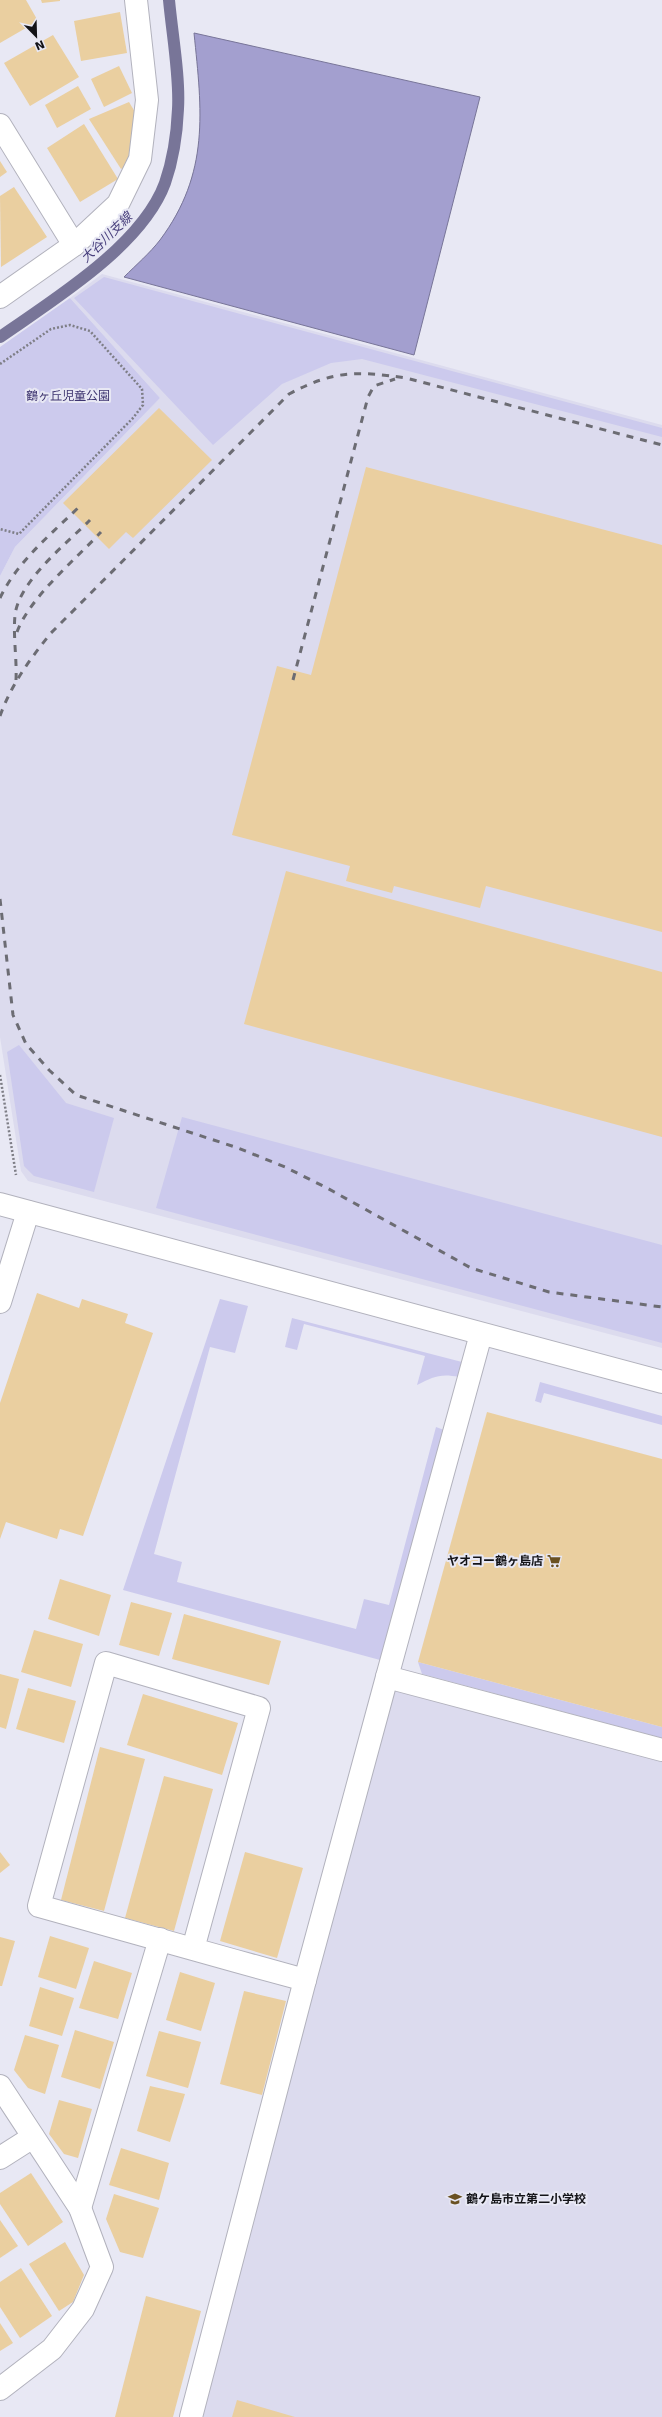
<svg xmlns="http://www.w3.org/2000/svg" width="662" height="2417" font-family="'DejaVu Sans','Noto Sans JP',sans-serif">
<rect width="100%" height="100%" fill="#e8e8f4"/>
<g fill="#dcdbee">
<path d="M102,274L662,425V1348L28,1181L21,1171L0,1037V576L15,547L160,398L70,298Z"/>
<path d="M387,1677L662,1750V2417H191Z"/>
</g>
<g fill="#cccaed">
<path d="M104,277L662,428V437L362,359L331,363L282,384L213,445L74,298Z"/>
<path d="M70,298L160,398L15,547L0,576V347Z"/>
<path d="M19,1045L66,1103L114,1118L94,1192L34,1176L24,1166L7,1052Z"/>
<path d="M182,1117L662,1245V1343L156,1208Z"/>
<path d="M220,1299L248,1306L235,1353L210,1347L154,1554L182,1562L177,1582L356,1629L364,1599L389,1605L436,1427L444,1430L380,1660L123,1590Z"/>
<path d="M292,1318L462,1362L459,1377C440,1373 433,1377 417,1385L425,1356L304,1324L297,1350L285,1347Z"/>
<path d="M540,1382L662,1416V1425L544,1393L541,1403L535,1401Z"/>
<path d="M418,1662L662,1727V1738L422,1674Z"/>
</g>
<path fill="#a39fcf" stroke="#787598" d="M194,33L480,97L414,355L124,277C136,265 150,253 160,240C210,173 202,111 194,33Z"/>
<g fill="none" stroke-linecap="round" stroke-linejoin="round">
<path stroke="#787598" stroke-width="12" d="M0,337C53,300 142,246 165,183C173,160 177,133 178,109C180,77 172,33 169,0"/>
</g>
<g fill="#eacfa0">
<path d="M0,0H26L38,21L0,43Z"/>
<path d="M41,0H60V1L42,3Z"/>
<path d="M120,12L127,53L81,61L74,21Z"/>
<path d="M53,35L79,77L30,106L4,63Z"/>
<path d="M119,66L132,93L104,107L91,79Z"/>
<path d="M78,86L91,109L57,128L45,105Z"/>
<path d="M129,102L135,112L133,161L121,169L89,119Z"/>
<path d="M84,124L118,179L80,202L47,148Z"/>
<path d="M0,161L7,172L0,177Z"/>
<path d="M14,187L47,237L1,267L0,196Z"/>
<path d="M159,408L212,460L133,538L126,532L109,549L63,503Z"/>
<path d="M366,467L662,545V932L486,886L480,908L394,886L392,893L346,881L350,866L232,835L277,666L311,675Z"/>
<path d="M286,871L662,972V1137L244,1024Z"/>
<path d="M37,1293L79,1308L82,1299L128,1314L125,1323L153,1333L83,1536L60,1529L57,1539L6,1522L0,1539V1403Z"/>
<path d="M487,1412L662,1459V1727L418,1662Z"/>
<path d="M60,1579L111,1595L99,1636L48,1619Z"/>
<path d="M131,1602L172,1613L159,1656L119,1645Z"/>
<path d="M184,1614L281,1641L269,1685L172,1659Z"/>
<path d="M34,1630L83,1644L71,1687L21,1672Z"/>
<path d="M0,1674L19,1679L6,1729L0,1727Z"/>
<path d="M28,1688L76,1701L64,1743L16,1729Z"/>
<path d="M143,1694L238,1723L222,1775L127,1745Z"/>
<path d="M100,1747L145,1759L104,1911L61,1900Z"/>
<path d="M164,1776L213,1789L174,1931L125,1918Z"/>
<path d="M0,1852L10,1865L0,1873Z"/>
<path d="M245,1852L303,1868L277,1958L220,1941Z"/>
<path d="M50,1936L89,1948L76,1989L38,1977Z"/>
<path d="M0,1937L15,1941L2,1986H0Z"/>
<path d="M94,1961L132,1973L118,2019L79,2008Z"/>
<path d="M180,1972L215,1983L201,2031L166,2020Z"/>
<path d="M40,1987L74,1998L62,2036L29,2026Z"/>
<path d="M244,1991L286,2001L262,2095L220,2084Z"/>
<path d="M75,2030L114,2042L100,2089L61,2077Z"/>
<path d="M159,2031L201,2042L188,2088L146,2076Z"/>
<path d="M25,2035L59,2045L45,2094L28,2088L14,2070Z"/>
<path d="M150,2086L185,2094L170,2142L137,2131Z"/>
<path d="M59,2100L92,2109L78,2158L64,2154L49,2134Z"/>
<path d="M121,2148L169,2163L159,2200L109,2185Z"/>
<path d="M31,2173L63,2222L28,2246L0,2204V2193Z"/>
<path d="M114,2194L159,2208L143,2258L120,2252L106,2219Z"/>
<path d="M0,2220L18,2246L0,2258Z"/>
<path d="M65,2242L84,2275L73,2302L59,2311L29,2264Z"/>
<path d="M21,2268L52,2316L20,2338L0,2307V2282Z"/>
<path d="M146,2296L201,2311L173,2417H115Z"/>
<path d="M0,2323L13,2343L0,2351Z"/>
<path d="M237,2400L295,2417H232Z"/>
</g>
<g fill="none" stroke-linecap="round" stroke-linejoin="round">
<g stroke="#b2b2bd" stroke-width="24">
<g id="minor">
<path d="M0,125L74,245"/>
<path d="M0,297L74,245L118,204L140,159L147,100L136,0"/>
<path d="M0,1204L662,1382"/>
<path d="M0,1302L28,1212"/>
<path d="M481,1334L387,1677L662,1750"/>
<path d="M193,1949L259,1708L106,1663L39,1906C127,1930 216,1956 305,1980"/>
<path d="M0,2086L80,2208L102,2267L83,2309L52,2349L0,2389"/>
<path d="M0,2158L33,2137"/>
<path d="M80,2208L160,1939"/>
<path d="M191,2417L305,1980L387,1677"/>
</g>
</g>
<g stroke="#7e7e86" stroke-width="2.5" stroke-dasharray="2 2" stroke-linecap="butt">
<path d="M0,364L51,329L70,325L90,331L142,389L143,405L133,418L19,534L0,529"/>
<path d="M0,1075L16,1175"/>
</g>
<use href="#minor" stroke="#fff" stroke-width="22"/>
<g stroke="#6c6c73" stroke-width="3" stroke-dasharray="7 7" stroke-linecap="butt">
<path d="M0,598C17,562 50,535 79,507"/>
<path d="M17,632C30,597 75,560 101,532"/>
<path d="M16,680C17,659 13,637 15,615C19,581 66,544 90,520"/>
<path d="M293,680L368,397L374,386L395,379"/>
<path d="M0,716C11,685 30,659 51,633L289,394C334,370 357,371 406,378L662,445"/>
<path d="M0,899L13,1015L26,1044L49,1070L76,1095L238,1148L285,1167L327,1188L471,1268L549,1292L662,1307"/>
</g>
</g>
<defs>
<g id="supermarket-bare" transform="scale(1.08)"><path d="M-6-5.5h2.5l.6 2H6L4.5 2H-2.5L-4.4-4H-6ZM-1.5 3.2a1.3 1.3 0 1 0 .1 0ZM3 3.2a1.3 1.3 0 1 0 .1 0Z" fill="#6a5122" stroke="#e8e8f4" stroke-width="2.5" paint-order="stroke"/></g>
<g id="school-bare" transform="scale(1.08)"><path d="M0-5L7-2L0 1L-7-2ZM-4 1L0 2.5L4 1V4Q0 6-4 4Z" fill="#6a5122" stroke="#e8e8f4" stroke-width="2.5" paint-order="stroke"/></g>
</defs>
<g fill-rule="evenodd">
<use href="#supermarket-bare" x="554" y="1561"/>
<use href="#school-bare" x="455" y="2199"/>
</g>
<g text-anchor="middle" stroke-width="4" stroke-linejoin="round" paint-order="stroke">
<g font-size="12" fill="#3e3570" stroke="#e8e8f4">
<text x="68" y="400">鶴ヶ丘児童公園</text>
</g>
<g font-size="12" font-weight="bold" fill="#131317" stroke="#e8e8f4" text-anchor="end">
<text x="543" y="1565">ヤオコー鶴ヶ島店</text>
<text x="466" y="2203" text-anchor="start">鶴ケ島市立第二小学校</text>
</g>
<g font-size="13" font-style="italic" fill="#49407d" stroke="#e8e8f4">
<text transform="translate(106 237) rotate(-44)" y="5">大谷川支線</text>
</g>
</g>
<g transform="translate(36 36) rotate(157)" stroke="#e8e8f4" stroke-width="3" paint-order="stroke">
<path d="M0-3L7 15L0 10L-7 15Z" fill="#131317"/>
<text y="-6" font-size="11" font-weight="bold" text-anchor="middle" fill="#131317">N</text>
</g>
</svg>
